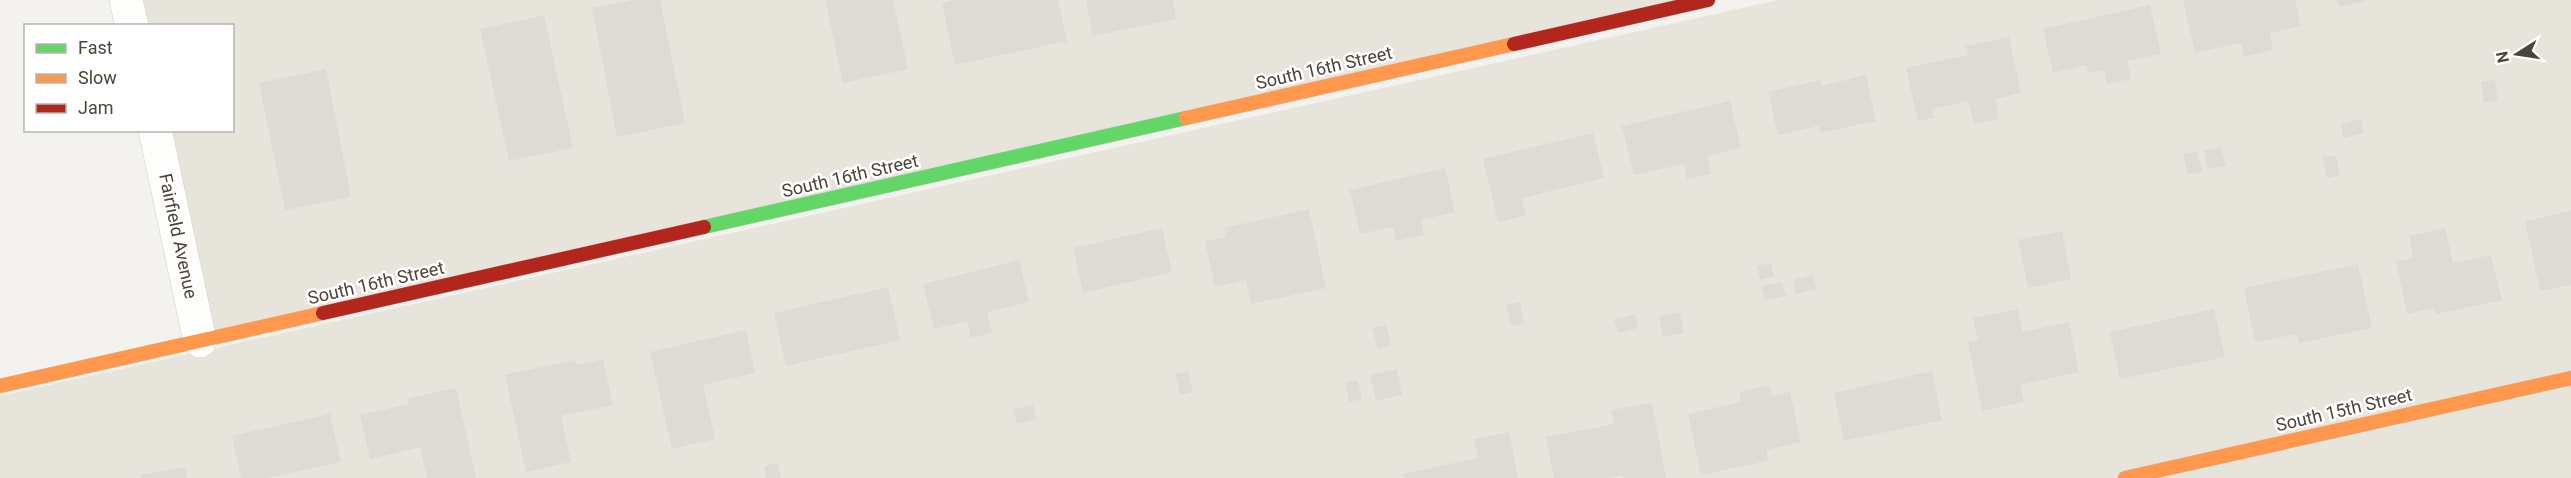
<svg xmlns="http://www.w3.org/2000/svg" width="2571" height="478" font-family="Roboto,sans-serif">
<rect width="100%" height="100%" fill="#f4f2ee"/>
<g fill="#e7e4dc">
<path d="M126,0H1708L200,341L155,131L232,130V26L132,25Z"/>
<path d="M1778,0H2571V478H0V396Z"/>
</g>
<g fill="#dedbd6">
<path d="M633,0H660L685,123L617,137L592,8Z"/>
<path d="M825,0H893L908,69L843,83Z"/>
<path d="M954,0H1058L1067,41L955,65L942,3Z"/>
<path d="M1086,0H1173L1176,19L1093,36Z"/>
<path d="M2183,0H2295L2301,26L2270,33L2273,50L2244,57L2241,43L2195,53Z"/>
<path d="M2337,0H2366V1L2339,7Z"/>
<path d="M2150,5L2161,54L2127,61L2131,79L2107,84L2104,70L2088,73L2086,65L2053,73L2043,29Z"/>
<path d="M544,15L573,148L509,161L480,29Z"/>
<path d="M2009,37L2021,93L1995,99L1999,119L1974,124L1968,101L1932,109L1934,118L1918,121L1906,68L1968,55L1966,46Z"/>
<path d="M326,69L351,197L285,210L259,83Z"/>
<path d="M1866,75L1876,121L1820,133L1819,126L1778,135L1768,92L1820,80L1821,86Z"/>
<path d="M2495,80L2498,101L2484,103L2481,82Z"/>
<path d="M1730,101L1741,148L1707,156L1711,174L1687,179L1684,164L1634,175L1622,126Z"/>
<path d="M2361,119L2364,133L2343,138L2341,124Z"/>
<path d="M1593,133L1604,178L1522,198L1526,215L1498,222L1483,159Z"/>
<path d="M2221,147L2226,166L2208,169L2204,151Z"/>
<path d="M2197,151L2202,172L2188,174L2183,154Z"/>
<path d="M2336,155L2340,175L2327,178L2322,157Z"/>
<path d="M1445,168L1455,212L1421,220L1424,235L1396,241L1393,227L1360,234L1350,190Z"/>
<path d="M1309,209L1326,288L1251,304L1246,280L1215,287L1205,241L1226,237L1224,228Z"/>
<path d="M2571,211V285L2540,291L2525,221Z"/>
<path d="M1162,228L1172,272L1083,293L1073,248Z"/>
<path d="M2445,228L2453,263L2491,255L2502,300L2436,314L2434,308L2407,314L2396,261L2413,258L2409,236Z"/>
<path d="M2062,231L2071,279L2028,288L2018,240Z"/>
<path d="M1019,260L1029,302L987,312L992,333L971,338L967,321L934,329L923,284Z"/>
<path d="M1771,263L1774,276L1760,280L1757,266Z"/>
<path d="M2358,264L2372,328L2299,343L2297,334L2255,342L2244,288Z"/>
<path d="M1813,275L1817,289L1796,294L1793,280Z"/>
<path d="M1782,282L1786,296L1765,300L1761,287Z"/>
<path d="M888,287L900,340L786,366L774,313Z"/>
<path d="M1520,302L1524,323L1511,326L1506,305Z"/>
<path d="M2018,309L2023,332L2069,322L2079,372L2020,385L2024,402L1982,411L1968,342L1978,340L1973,318Z"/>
<path d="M2214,309L2225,357L2120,379L2110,332Z"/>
<path d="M1680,312L1684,333L1663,337L1659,316Z"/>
<path d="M1635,314L1638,328L1618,333L1614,319Z"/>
<path d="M1386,325L1391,345L1378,349L1372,328Z"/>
<path d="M746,330L755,373L703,385L715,439L672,449L650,352Z"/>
<path d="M603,359L613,405L561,416L571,462L526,472L505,375L575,360L576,365Z"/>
<path d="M1397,369L1402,395L1376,401L1370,375Z"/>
<path d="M1188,371L1193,392L1180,395L1175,374Z"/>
<path d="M1932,371L1942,420L1844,441L1834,393Z"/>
<path d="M1358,380L1362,399L1349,402L1345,383Z"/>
<path d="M1770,385L1772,396L1790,392L1801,442L1766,450L1768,461L1701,475L1688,414L1741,402L1739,392Z"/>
<path d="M456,388L476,478H427L420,447L370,459L360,415L409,404L408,398Z"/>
<path d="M1652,403L1666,478H1623V475L1606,478H1554L1546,437L1614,424L1611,410Z"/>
<path d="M1033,405L1036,419L1017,424L1013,409Z"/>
<path d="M330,414L341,462L267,478H241L232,436Z"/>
<path d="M1509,432L1518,478H1404L1403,474L1478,458L1474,439Z"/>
<path d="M778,463L781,478H766L764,466Z"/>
<path d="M185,467L187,478H141L140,475Z"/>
</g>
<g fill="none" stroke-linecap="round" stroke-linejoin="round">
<g stroke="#d2d0cb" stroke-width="34">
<g id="street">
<path d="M126,0L132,26"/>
<path d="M155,130L200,341"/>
</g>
</g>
<g stroke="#d3cfc5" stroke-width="15">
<path id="fast" d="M704,227L1186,118"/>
</g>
<g stroke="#d3cfc5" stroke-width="15">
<g id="slow">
<path d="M1186,118L1514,44"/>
<path d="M0,386L323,313"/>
<path d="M2125,478L2571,378"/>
</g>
</g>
<g stroke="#d3cfc5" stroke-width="15">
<g id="jam">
<path d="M1514,44L1708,0"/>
<path d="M323,313L704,227"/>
</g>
</g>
<use href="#street" stroke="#fdfdfc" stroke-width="33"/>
<use href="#fast" stroke="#63d668" stroke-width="14"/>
<use href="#slow" stroke="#ff974d" stroke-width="14"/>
<use href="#jam" stroke="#b3261e" stroke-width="14"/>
</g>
<g text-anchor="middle" stroke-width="5" stroke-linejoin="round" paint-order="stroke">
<g font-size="18" fill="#4b4439" stroke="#fff">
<text transform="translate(1324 68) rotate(-13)" y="6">South 16th Street</text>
<text transform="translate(850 176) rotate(-13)" y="6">South 16th Street</text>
<text transform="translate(178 236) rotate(78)" y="6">Fairfield Avenue</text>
<text transform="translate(376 283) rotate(-13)" y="6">South 16th Street</text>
<text transform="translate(2344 410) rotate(-13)" y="6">South 15th Street</text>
</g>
</g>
<rect x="24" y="24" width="210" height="108" fill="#ffffff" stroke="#b7b4b0" stroke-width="1.5"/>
<rect x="36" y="44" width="30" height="9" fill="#63d668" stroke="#b7b4b0" stroke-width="1.5"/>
<text x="78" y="54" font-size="18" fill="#4b4439">Fast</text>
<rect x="36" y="74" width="30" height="9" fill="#ff974d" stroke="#b7b4b0" stroke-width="1.5"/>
<text x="78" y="84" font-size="18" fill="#4b4439">Slow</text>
<rect x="36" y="104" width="30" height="9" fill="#b3261e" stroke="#b7b4b0" stroke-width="1.5"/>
<text x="78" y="114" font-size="18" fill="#4b4439">Jam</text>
<g transform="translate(2517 54) rotate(258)" stroke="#ffffff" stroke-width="4.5" paint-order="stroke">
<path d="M0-4.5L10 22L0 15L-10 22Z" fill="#4b4439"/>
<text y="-9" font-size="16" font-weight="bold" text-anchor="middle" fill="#4b4439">N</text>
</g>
</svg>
